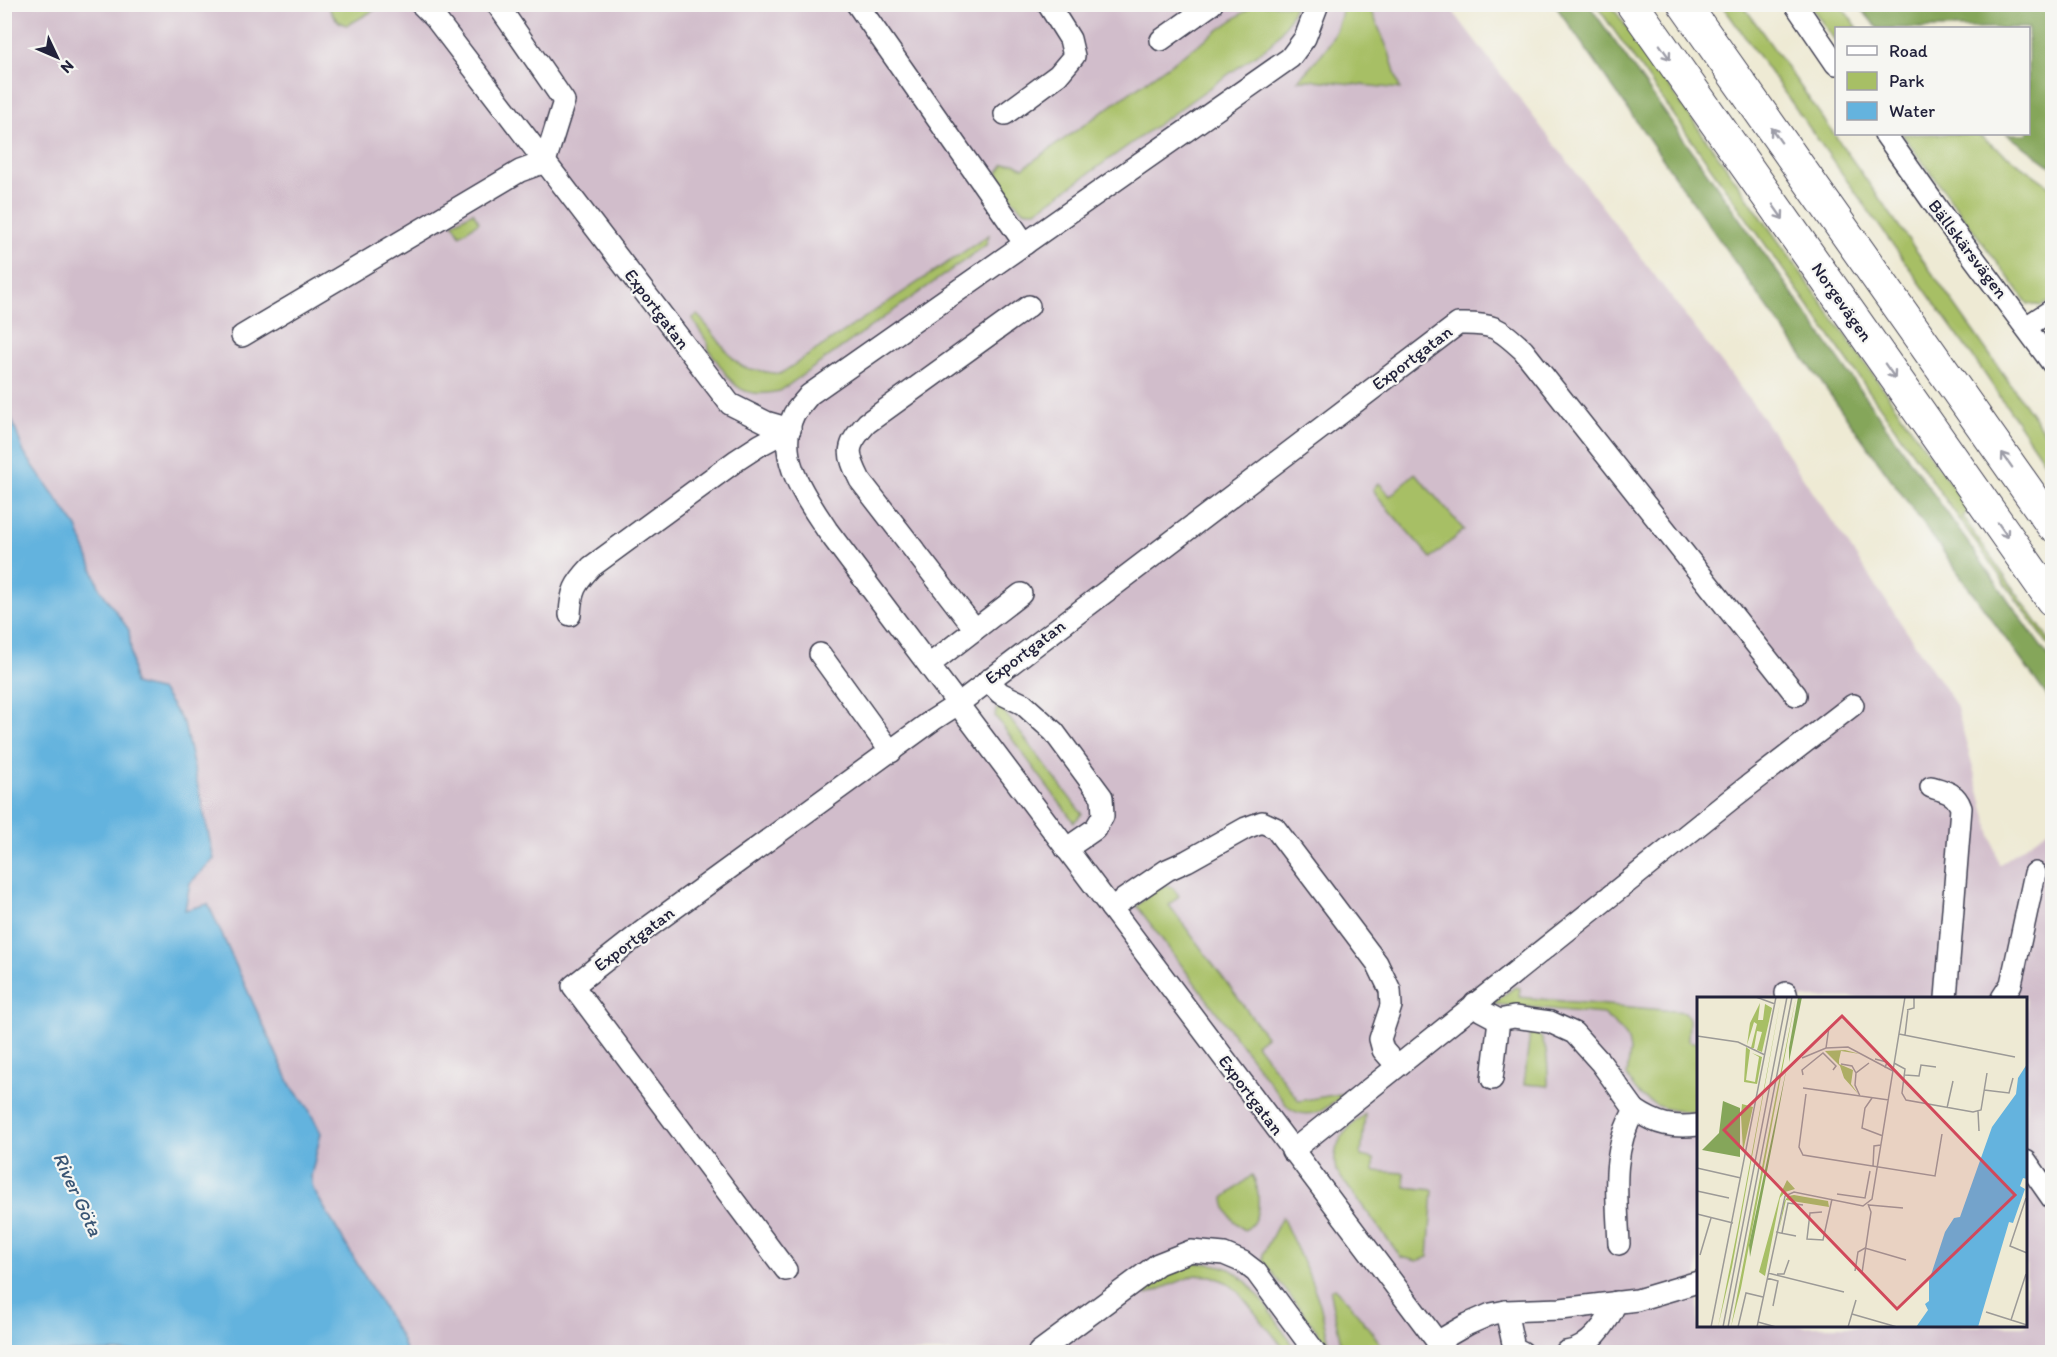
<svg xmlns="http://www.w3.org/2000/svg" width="2057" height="1357" font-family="Itim,sans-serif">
<rect width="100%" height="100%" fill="#f6f6f2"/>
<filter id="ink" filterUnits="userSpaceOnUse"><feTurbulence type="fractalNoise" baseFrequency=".0167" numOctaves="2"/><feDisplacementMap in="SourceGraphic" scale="12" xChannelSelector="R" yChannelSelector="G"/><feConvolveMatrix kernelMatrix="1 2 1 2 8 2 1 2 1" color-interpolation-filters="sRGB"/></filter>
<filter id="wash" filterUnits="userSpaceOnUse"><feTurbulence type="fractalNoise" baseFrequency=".008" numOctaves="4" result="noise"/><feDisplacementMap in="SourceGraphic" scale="24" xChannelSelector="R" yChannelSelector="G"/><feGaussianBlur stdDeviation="1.35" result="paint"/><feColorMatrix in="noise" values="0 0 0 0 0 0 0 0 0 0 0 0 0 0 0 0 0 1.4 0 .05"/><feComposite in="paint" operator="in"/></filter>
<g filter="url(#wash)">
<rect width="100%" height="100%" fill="#eeead4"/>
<path fill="#d1bdcb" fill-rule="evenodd" d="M5,5H1448L1759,412L1956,705L1999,865L2051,827L2052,829V1352H406L400,1336L313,1189L311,1176L321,1133L307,1106L291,1086L207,904L185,910L190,883L162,691L134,684L129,630L100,589L77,527L24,453L5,400ZM1698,998H2026V1326H1698Z"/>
<g fill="#a7bf65" stroke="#647050" stroke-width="1.5">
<path d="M327,5H376L378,8L348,25C336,24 333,14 327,5Z"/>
<path d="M1254,5H1295C1290,20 1282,32 1271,44L1036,211C1031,211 1027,212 1022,209C1012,201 1001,184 998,172L1004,164L1015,163L1023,168Z"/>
<path d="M1343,5H1369L1389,52L1400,89L1314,80H1298C1320,58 1339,37 1343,5Z"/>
<path d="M1596,5H1611L1969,510L1963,517L2052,644V650Z"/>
<path d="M1722,5H1743L2052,443V473L1982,370Z"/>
<path d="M1812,5H1840L1858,28H1836V42L1814,11Z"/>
<path d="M1902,134H1977L2052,188V301L2041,306L2028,304Z"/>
<path d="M473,212L479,222L460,235L453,223Z"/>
<path d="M989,235L986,245L780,391C736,401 732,381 709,350L708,343L692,319L697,315C711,327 730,361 744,367C755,371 769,372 780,374Z"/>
<path d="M1415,473L1464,530L1431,558L1379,499L1373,489L1378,483L1380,484L1390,496Z"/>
<path d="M1000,706L1082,814L1074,822L995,716L997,707Z"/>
<path d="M1167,885L1173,888L1179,896L1169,905L1266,1036L1256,1044L1299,1101L1345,1093C1329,1108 1309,1123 1288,1107L1137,906L1156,888Z"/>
<path d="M1515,987L1520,988L1519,997L1685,1012L1689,1019L1688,1041L1698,1043V1111C1669,1114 1640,1104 1627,1076L1630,1050L1628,1041L1621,1030L1603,1014L1492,1004Z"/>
<path d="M1527,1028C1550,1031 1548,1069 1548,1086L1524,1084L1530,1032L1527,1030Z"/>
<path d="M1365,1114L1361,1156L1374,1159V1171L1404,1173L1405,1187L1433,1190L1428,1257L1417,1261L1401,1257L1336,1171C1330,1146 1345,1128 1365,1114Z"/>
<path d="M1252,1175C1261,1189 1262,1223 1244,1230C1234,1222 1224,1211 1224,1198Z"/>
<path d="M1282,1217L1309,1275L1320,1304L1330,1348L1263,1261V1254Z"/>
<path d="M1187,1262C1201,1263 1221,1263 1233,1271C1257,1286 1281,1329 1298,1352H1287L1239,1293L1228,1283L1212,1276L1195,1275L1146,1295L1144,1288C1154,1274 1172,1268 1187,1262Z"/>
<path d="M1334,1288L1350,1304L1387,1352H1343L1330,1294L1331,1290Z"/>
</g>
<g fill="#85a65a" stroke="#54644a" stroke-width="1.5">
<path d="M1555,5H1589L2052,662V703L1737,265Z"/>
<path d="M1858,5H2052V167L2007,134H2028V28H1877Z"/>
</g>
<path fill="#64b3de" stroke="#436a8c" stroke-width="1.5" d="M5,400L24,453L77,527L100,589L129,630L134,684L162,691L184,724L214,859L190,883L185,910L208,904L291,1086L307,1106L321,1133L311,1176L313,1189L400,1336L406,1352H5Z"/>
</g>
<g filter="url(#ink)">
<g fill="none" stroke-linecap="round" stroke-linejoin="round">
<g stroke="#414052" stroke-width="24">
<g id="minor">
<path d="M421,4L435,18L730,404L766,422L790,429"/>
<path d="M857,4L1025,244"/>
<path d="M1318,4L1305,38L1290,58L809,395C805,401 798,407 794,414C774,456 805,496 827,530L1445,1352"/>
<path d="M1795,4L1836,64"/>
<path d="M1161,40L1212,4"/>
<path d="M1005,114L1058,75L1074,56L1070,39L1048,4"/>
<path d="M1885,134L1947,222L2052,363"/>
<path d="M2026,327L2052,310"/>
<path d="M242,336L520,171L545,162L564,101L497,4"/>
<path d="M570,615C571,591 575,584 591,567L737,460L760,445L790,429"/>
<path d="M975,629L860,480C846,452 846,446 867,423L1029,306"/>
<path d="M820,654L891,752"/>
<path d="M929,665L1021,594"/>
<path d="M988,680L1000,693L1023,704L1054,732L1102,797L1103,816L1095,829L1066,849"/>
<path d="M1931,787C1945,791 1956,793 1961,808L1946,998"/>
<path d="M1111,908L1167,870L1187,861L1246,828L1262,822L1275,828L1377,963L1390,990L1391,1006L1380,1039L1383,1050L1397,1066"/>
<path d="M1786,993L1787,998"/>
<path d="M2002,998L2011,984L2035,873"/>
<path d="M1475,1003L1482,1011L1499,1020L1514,1017L1550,1022L1574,1033L1601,1063L1635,1110C1610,1150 1617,1199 1619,1244"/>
<path d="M1492,1079L1499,1020"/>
<path d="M1635,1110C1657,1125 1673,1128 1698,1125"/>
<path d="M1292,1151L1735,796L1853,705"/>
<path d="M2026,1161L2052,1198"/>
<path d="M786,1270L573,986L643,931L933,720L958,704L1458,324C1493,323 1498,327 1523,350L1796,695"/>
<path d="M1506,1311L1514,1348L1522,1352"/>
<path d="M1437,1342L1468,1324L1491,1314L1506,1311L1561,1309L1637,1300L1698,1282"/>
<path d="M1039,1352L1158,1264L1191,1251L1224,1254L1243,1262L1256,1272L1315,1352"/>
<path d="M1566,1352C1589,1349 1608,1323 1616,1302"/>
</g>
</g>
<g stroke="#414052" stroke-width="34">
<g id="highway">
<path d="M1632,4L2052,600"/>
<path d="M1684,4L2052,525"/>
</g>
</g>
<use href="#minor" stroke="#fff" stroke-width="21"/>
<use href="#highway" stroke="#fff" stroke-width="32"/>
</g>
<defs><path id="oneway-shaft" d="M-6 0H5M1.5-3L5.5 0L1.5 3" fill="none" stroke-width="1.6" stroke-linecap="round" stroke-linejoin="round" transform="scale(1.5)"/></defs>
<g stroke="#9c9ca7">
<use href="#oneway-shaft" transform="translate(1665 52) rotate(55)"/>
<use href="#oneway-shaft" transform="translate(1776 135) rotate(-125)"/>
<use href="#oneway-shaft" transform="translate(1778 212) rotate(55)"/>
<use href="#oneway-shaft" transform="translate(1890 371) rotate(55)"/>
<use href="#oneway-shaft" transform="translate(2007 460) rotate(-125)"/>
<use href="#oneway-shaft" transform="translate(2003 530) rotate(55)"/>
</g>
</g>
<g text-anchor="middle" stroke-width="4.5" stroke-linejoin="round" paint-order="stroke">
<g font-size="18" fill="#22223b" stroke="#f6f6f2">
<text transform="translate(1968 249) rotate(53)" y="6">Bällskärsvägen</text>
<text transform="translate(1842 302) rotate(55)" y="6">Norgevägen</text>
<text transform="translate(657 309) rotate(53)" y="6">Exportgatan</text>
<text transform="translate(1412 358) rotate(-37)" y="6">Exportgatan</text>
<text transform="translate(1025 652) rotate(-37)" y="6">Exportgatan</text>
<text transform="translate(634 939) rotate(-37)" y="6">Exportgatan</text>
<text transform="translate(1251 1095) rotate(53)" y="6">Exportgatan</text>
</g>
<g font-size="20" font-style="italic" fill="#395574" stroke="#f6f6f2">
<text transform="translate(78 1194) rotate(65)" y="7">River Göta</text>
</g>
</g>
<g transform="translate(1697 997)">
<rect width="330" height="330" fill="#eeead4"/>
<path d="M84,0L35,270L21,330L41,230ZM99,0L44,291L34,330L79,98ZM63,6L61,23H66L68,7L75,11L65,55L60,53L65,35L60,34L57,51H54L60,27L57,25L50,48L53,26ZM49,50L53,53L49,83L58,85L62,60L55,56L65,60L60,87L47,85ZM148,53L163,57L144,54L142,63V67L156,73L154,87L162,98L147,81L143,69L128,54ZM45,107L56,110L46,154L44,118ZM90,183L98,192L88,195L83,201L68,279L62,275L83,198ZM97,198L131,204L132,210L89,203L82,233L87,205L91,199Z" fill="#a7bf65"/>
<path d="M101,0H105L92,65V51ZM90,69L77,139L53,260L52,248ZM26,104L43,111V160L5,153L22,136Z" fill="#85a65a"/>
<path d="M330,67V182L326,181L323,189L328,192L316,226L312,225L281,330H219L231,313L228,307L232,304V284L248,235L257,221L263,220L295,130L319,97L321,81Z" fill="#64b3de"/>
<path fill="none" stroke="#9c9a97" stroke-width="1.5" d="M59,0L78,7M210,13L217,11V0M202,37L318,60M208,38L211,13M0,39L41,45L68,58M129,51L132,30M105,61L129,51L151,50L196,74M178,62L190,65L188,71M197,66L208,72L205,96L209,103L276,115L284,113L290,76M144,67L155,69L159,76M106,78L105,73L126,56L139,69L136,73M208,78L222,79L224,68L239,70M106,91L192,103M287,93L312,96L316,81M109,97L102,150L106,158L238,179L245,137M163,99L158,88L159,76L172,66M175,101L168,111L165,131L186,139M250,111L256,84M281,114L282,134M176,169L177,149L184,148M0,171L44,181M0,194L32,201M140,197L168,201L173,174M329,201L313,249L330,256M172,208L206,211M125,215L113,216L110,242L126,243L135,202M0,217L36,226M79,235L99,239M85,236L91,206L106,208M3,258L14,221M158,274L161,255L168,251L209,263M71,276L147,295M165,276L174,215L171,207M80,277H87L92,263M70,281L81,284L76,309M289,315L330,328M155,317L200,330M314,323L329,277M61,325L79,330M14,330L79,0M26,330L90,0M31,330L95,0M41,330L49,296L66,300M60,330L88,199L97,195L166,209L175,202L208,0M151,330L159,303"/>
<path fill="#d1495b" fill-opacity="0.15" stroke="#d1495b" stroke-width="3" d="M145,19L318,198L200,312L27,133Z"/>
<rect width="330" height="330" fill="none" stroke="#22223b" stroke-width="3"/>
</g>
<rect width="2057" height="1357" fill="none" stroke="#f6f6f2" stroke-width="24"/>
<rect x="1835" y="27" width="195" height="108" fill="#f6f6f2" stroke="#a1a1a9" stroke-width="1.5"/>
<rect x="1847" y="46" width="30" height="9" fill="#ffffff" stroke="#a1a1a9" stroke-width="1.5"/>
<text x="1889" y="57" font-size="18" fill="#22223b">Road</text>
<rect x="1847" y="72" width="30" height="18" fill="#a7bf65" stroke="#a1a1a9" stroke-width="1.5"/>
<text x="1889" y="87" font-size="18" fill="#22223b">Park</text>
<rect x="1847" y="102" width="30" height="18" fill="#64b3de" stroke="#a1a1a9" stroke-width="1.5"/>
<text x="1889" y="117" font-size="18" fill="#22223b">Water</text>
<g transform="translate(57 57) rotate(134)" stroke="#f6f6f2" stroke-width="4.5" paint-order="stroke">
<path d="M0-4.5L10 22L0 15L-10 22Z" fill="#22223b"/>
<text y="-9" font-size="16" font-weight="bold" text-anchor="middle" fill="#22223b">N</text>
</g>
</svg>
